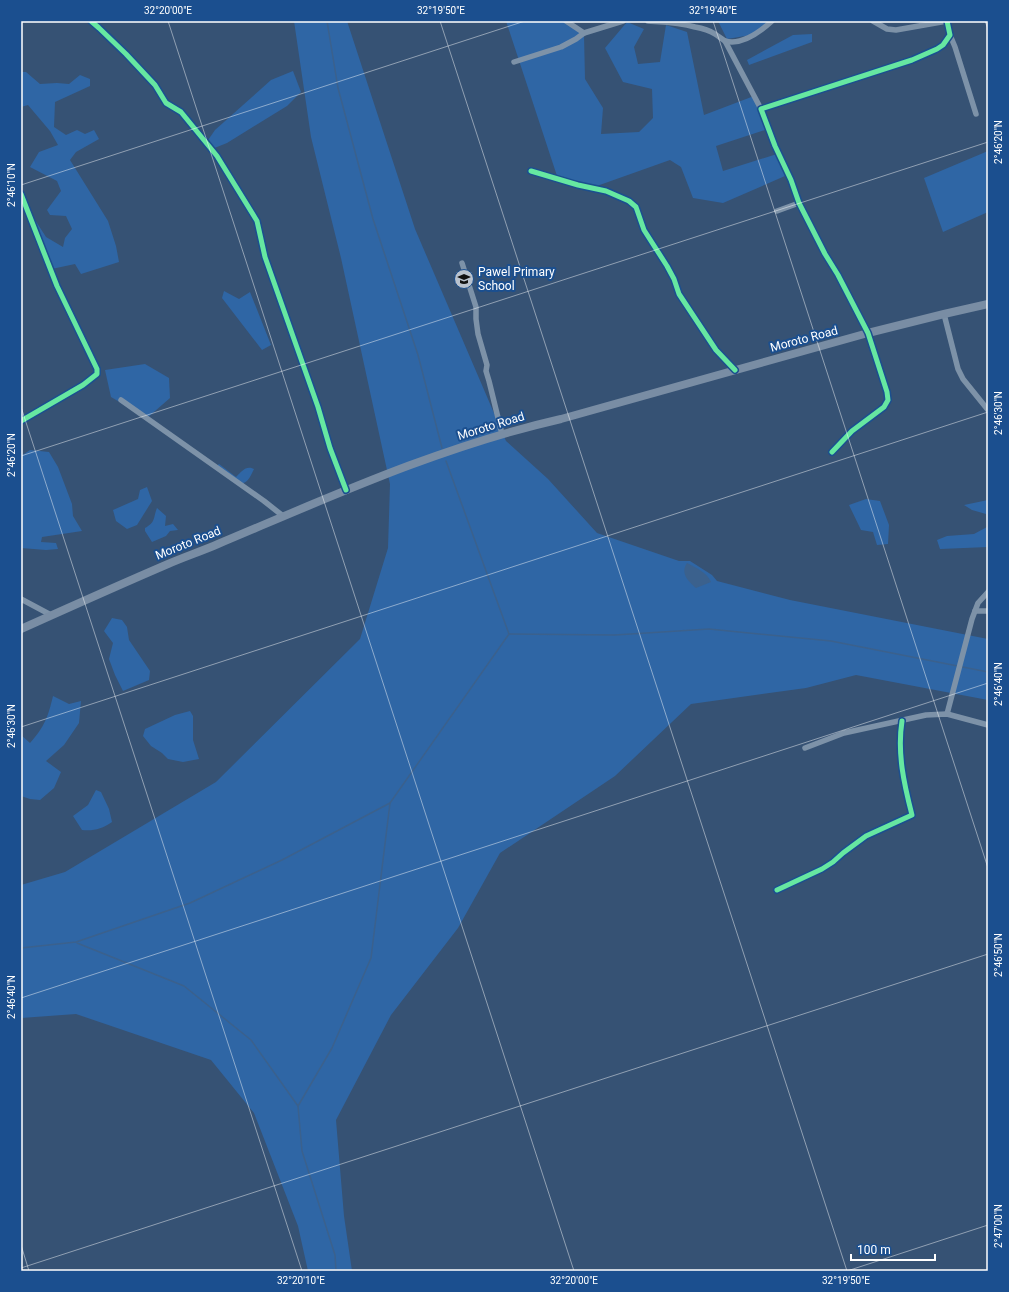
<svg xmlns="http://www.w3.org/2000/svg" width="1009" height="1292" font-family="Roboto,sans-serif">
<rect width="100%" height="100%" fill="#365274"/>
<g fill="#2f66a5">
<path d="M294,21H347L415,229L506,441L548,479L597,533L679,561H690L712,575L717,581L790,600L988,639V700L856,675L806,688L691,704L615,776L500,853L458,928L391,1015L336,1120L344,1216L352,1271H308L298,1226L254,1113L211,1060L76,1014L21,1018V885L65,872L216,782L360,639L388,548L390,484L341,258L311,137Z"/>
<path d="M506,21H564L584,35L585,79L603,108L601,134L639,132L653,118L652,89L623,82L605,48L627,22L644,29L634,47L638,64L660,62L666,25L687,32L704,115L754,96L768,129L716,146L723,171L777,154L785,176L723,203L693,198L681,167L670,160L594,187L558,179Z"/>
<path d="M718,21H772L757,34L727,39Z"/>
<path d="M812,34V42L749,65L747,60L793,35Z"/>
<path d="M293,71L301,92L287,106L227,143L212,149L206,143L215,130L271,80Z"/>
<path d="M21,72H26L40,84L57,83L69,84L80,75L90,79V86L55,102L54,127L66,135L77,130L85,134L94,130L99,139L76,152L70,160L108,221L116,246L119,262L81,274L75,264L47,270L35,220L46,237L63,247L65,238L72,229L66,216L50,215L47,210L61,191L57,181L30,167L39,152L58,145L50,131L28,105L21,107Z"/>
<path d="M988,151V212L943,232L924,178Z"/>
<path d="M224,291L239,299L250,292L271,345L262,350L222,298Z"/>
<path d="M145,364L169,378L170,398L147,418L111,397L105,370Z"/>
<path d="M30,450L49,452L58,467L72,504L73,516L82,531L42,537L41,542L56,543L58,549L46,550L21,548V456Z"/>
<path d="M219,464L236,477C242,471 246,465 254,469C251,475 249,482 241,484L216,467Z"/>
<path d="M147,487L152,501L137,525L127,529L116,521L113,510L138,499L140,490Z"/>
<path d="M866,499L880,501L889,525L888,544L877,545L873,532L861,530L849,505Z"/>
<path d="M988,500V547L940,549L937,540L947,536L974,534L987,527L986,514L972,510L964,505Z"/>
<path d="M157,508L166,516L165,526L173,524L178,530L170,531L166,536L152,542L145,531V528C156,522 153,518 157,508Z"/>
<path d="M112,618L122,620L127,627L129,640L150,671L149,680L123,691L115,675L109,659L113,643L104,631Z"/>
<path d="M53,696L69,704L81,701L79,723L64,745L46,761L61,772L54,788L40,800L30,799L21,796V735L30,743C45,726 48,717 53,696Z"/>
<path d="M190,711L193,716V740L199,759L183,762L168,759L162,753L151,746L143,736L145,729L175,715Z"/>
<path d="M96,790L101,792L109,809L112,822C102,829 94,831 82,830L73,816L88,805Z"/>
</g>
<path fill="#3b618d" d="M687,563C696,568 707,572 711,582L696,588C688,581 680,573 687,563Z"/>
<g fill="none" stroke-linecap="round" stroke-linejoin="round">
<g stroke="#3b618d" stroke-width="1.5">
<path d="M327,21L338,88L373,219L418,355L442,448"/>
<path d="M446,461L509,634"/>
<path d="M510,634L615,635L709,629L831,641L988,672"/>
<path d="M77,943L184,986L251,1040L298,1106"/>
<path d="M21,948L76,942L190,903L282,860L390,803L509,634"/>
<path d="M336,1271L335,1255L302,1151L298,1106L332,1048L371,958L390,803"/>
</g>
<g stroke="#7d92a8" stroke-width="5.5">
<path d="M91,21L99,28L126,54L155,85L166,103L181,112L217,156L257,221L265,257L318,407L330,448L346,490"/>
<path d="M566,21L584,33"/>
<path d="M648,21C665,22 678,22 695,27C701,28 709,30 715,34C718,36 722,39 725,41C742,46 761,31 772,21"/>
<path d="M873,21L887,29L896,30L947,21"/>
<path d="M950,35L955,47L976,114"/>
<path d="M725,41L761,109"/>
<path d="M514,62L561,47L576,39L584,33L623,21"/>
<path d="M531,171L578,185L606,191L629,201L636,207L644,230L667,266L674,279L679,294L716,350L735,370"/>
<path d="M21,194L57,286L97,369V374L83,385L21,421"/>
<path d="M777,211L799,203"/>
<path d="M462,263L476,307V319L478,334L487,365L486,371L489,381L502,434"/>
<path d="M944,314L958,369L963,379L988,410"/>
<path d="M121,400L264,501L283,516"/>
<path d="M832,452L852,431L884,407L888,400L887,392L868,333L838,275L825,254L799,203L791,180L775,146L761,109L912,60L937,49L943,45L950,35L947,21"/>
<path d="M21,599L51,615"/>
<path d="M975,611H988"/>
<path d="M947,714L972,619L978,603L988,592"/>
<path d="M805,748L844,733L926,715L947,714L988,725"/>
<path d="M777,890L822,869L833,862L843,853L866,836L912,815C904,784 897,753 902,721"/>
</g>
<path stroke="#798da4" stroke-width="8" d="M21,629C70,607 119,585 168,564C184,557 202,551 218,544C330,497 442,446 561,419L868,333L944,314L988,304"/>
<g stroke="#1b4f8f" stroke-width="8">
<g id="cycleway">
<path d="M91,21L99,28L126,54L155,85L166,103L181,112L217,156L257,221L265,257L318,407L330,448L346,490"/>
<path d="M531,171L578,185L606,191L629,201L636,207L644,230L667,266L674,279L679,294L716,350L735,370"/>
<path d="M21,194L57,286L97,369V374L83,385L21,421"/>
<path d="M832,452L852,431L884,407L888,400L887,392L868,333L838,275L825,254L799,203L791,180L775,146L761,109L912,60L937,49L943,45L950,35L947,21"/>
<path d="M777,890L822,869L833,862L843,853L866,836L912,815C904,784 897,753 902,721"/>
</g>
</g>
<use href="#cycleway" stroke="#66e7a1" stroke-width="5"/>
</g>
<path fill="none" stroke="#fff" stroke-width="1" stroke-opacity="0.45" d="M168,21L574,1271M440,21L847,1271M713,21L988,868M985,21L988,29M21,185L525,21M21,407L302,1271M21,456L988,142M21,727L988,412M21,998L988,683M21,1245L29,1271M21,1268L988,954M847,1271L988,1225"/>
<defs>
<g id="school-disc" transform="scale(1)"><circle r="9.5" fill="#b9c2ce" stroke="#1b4f8f"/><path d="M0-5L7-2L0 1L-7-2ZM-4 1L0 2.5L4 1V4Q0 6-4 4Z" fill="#111"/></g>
</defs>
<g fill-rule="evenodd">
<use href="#school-disc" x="464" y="279"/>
</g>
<g text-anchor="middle" stroke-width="4" stroke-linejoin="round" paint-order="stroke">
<g font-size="12" fill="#fff" stroke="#1b4f8f" text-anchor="start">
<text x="478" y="276">Pawel Primary<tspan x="478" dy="14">School</tspan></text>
</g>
<g font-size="12" fill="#fff" stroke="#1b4f8f">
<text transform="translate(804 339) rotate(-15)" y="4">Moroto Road</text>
<text transform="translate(491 426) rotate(-17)" y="4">Moroto Road</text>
<text transform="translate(188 543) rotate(-22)" y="4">Moroto Road</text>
</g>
</g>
<rect width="1009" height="1292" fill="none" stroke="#1b4f8f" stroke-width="44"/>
<path d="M851 1254v6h84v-6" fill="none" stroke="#ffffff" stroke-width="2"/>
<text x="857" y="1254" font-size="12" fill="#ffffff" stroke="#1b4f8f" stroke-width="3" paint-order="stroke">100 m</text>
<rect x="22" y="22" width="965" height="1248" fill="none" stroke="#fff" stroke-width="1.5"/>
<g font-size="10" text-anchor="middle" fill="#fff">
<text x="168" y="14">32°20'00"E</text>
<text x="441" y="14">32°19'50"E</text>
<text x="713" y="14">32°19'40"E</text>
<text transform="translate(998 142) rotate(-90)" y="4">2°46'20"N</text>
<text transform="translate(11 185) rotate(-90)" y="4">2°46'10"N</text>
<text transform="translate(998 413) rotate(-90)" y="4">2°46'30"N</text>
<text transform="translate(11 455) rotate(-90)" y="4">2°46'20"N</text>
<text transform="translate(998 684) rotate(-90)" y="4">2°46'40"N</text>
<text transform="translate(11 726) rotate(-90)" y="4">2°46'30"N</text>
<text transform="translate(998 955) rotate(-90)" y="4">2°46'50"N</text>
<text transform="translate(11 997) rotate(-90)" y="4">2°46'40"N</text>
<text transform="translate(998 1226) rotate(-90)" y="4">2°47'00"N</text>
<text x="301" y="1284">32°20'10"E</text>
<text x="574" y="1284">32°20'00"E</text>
<text x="846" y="1284">32°19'50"E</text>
</g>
</svg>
